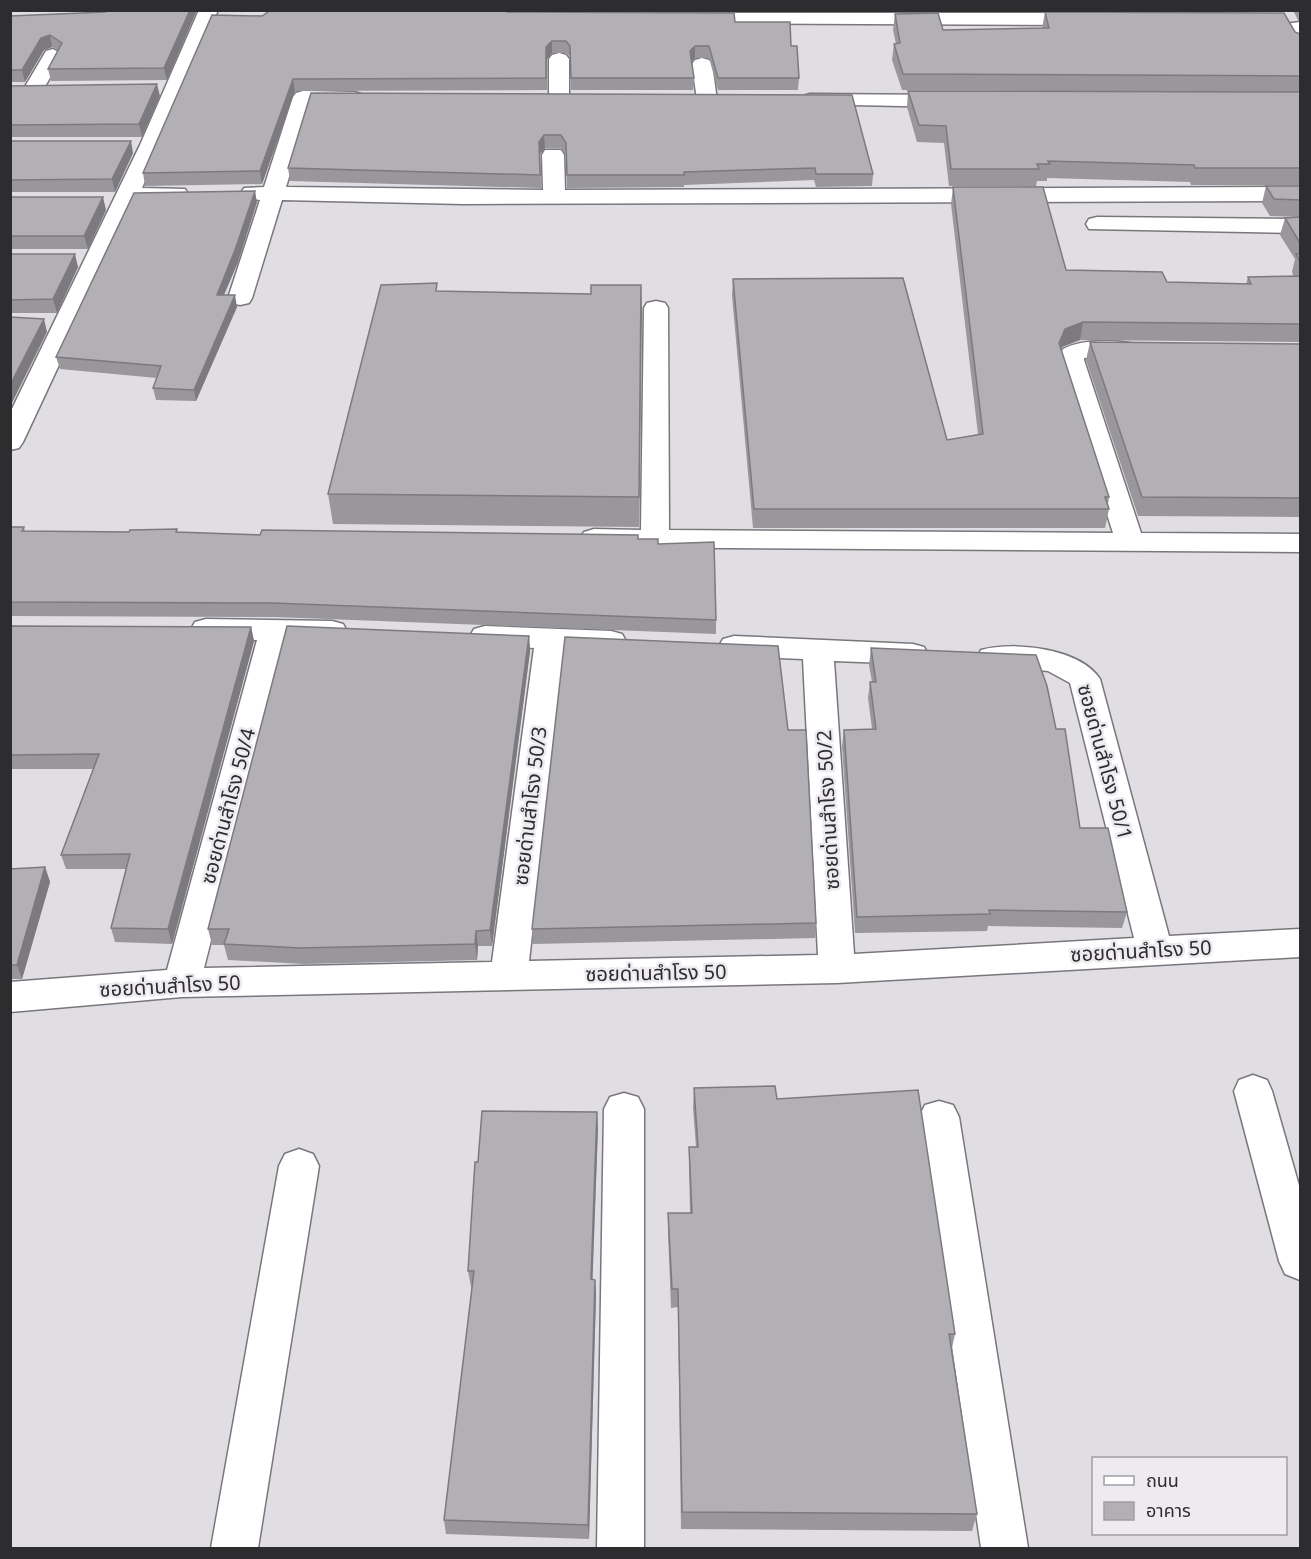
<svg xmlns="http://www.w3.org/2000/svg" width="1311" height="1559" font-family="Georgia,'Noto Sans Thai',serif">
<rect width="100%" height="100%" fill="#e0dde3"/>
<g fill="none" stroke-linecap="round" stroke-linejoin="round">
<g stroke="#79777c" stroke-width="3">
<g id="minor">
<path d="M199,10H218L142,188L185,189L188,194L185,199L135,202L23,442L19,448L10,450V413L140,145Z"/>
<path d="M691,13H1090L1100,19L1090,25L684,23L681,19Z"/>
<path d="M1300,22V34L1284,32L1281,28L1284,24Z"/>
<path d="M53,49L63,55L43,90L40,94H26L23,90L46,51Z"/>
<path d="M559,53L566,55L569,59V99L566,103H552L549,99V59L552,55Z"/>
<path d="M702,58L709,60L712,64L717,100L714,104H700L697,100L692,64L695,60Z"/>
<path d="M303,91L354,92L361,94L364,98L361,102L311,103L286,187L543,190L542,155L545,150H561L564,155L565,190L1300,187V201L464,204L282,200L252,298L249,303L240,305L231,303L228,298L260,200L244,198L241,193L244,188L264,187L293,97L296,93Z"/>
<path d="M810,94L951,95L958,97L961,101L958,105L951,107L803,104L800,100L803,96Z"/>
<path d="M1097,217L1300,219V233L1089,229L1086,224L1089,219Z"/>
<path d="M656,301L665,303L668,308L669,530L1113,533L1058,360L1063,349C1084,338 1120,340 1143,346L1147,351L1143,356L1084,358V360L1141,533L1300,534V552L594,547L584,544L580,538L584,532L594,529L641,530L644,308L647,303Z"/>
<path d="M206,619L332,621L343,624L347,631L343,638L332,641L287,640L204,968L492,962L534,648L474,643L470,636L474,629L485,626L611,631L622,634L626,641L622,648L611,651L564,649L529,961L818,955L803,659L734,656L723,653L719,646L723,639L734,636L913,644L924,647L928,654L924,661L913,664L834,661L854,954L1134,938L1070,683L1048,671L981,664L977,657L981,650C1014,641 1080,648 1100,679L1169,936L1300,929V957L837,983L182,997L10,1012V982L167,970L257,640L206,639L195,636L191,629L195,622Z"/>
<path d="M1253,1075L1267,1080L1272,1091L1300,1189V1280L1285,1274L1279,1261L1234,1091L1239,1080Z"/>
<path d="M624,1093L638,1097L644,1109V1548H597L604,1109L610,1097Z"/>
<path d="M939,1101L953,1105L959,1117L1028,1548H981L919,1117L925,1105Z"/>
<path d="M299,1149L313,1154L319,1166L258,1548H211L279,1166L285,1154Z"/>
</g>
</g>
<use href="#minor" fill="#fff" fill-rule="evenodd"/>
</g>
<g fill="#99969c">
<path d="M10,10H48L10,12Z"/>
<path d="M197,10L167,80L51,81L48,69L58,50L52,47L44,50L25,82H10V16Z"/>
<path d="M258,10H513L512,12L735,22L791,46L799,78L798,90H718L709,58H695L692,61L694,78L693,90H571V57L566,53H552L547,59V90L295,91L262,184L145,186L143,173L262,16L267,13L264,11Z"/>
<path d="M1164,10H1271L1270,12L1165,11Z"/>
<path d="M1293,10H1300V24Z"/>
<path d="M1045,12L1295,32L1300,34V185H1191L1190,182L1047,178V181H1037L1036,186H949L944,143L917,142L907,107L908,91H1044L902,90L892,60L894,44H896L893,30L895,14L943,30L1042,29Z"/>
<path d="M10,86L160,96L142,137H10Z"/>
<path d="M311,93L873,174L872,186L816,187L814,180L684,185V187L567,188L566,155L561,148H545L540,154L541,188L290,181L288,168Z"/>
<path d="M10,141L133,153L115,192H10Z"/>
<path d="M1266,186H1300V217L1270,216L1262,203Z"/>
<path d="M953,187L1066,270L1167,282L1246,284L1248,277H1294L1292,272L1295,259L1280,235L1285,218L1300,217V342L1080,340L1062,347L1061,349L1109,497L1108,504L1109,509L1105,528H753L732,296L733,279L947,440L978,434L951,204Z"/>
<path d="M10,197L106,210L88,249H10Z"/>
<path d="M257,202L238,262L224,295L237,307L196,401L156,400L153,388L157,378L60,369L56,357Z"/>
<path d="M10,254L78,267L57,313H10Z"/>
<path d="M641,285L639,527L333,524L328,494L438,291L591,294Z"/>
<path d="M1090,342L1300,344V517L1138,516L1086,360Z"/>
<path d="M10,527H24L25,531L129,532L177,529L178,533L260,535L638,539L658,544L716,620V634L275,617L10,616Z"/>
<path d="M10,626L251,627L254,641L172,944L115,942L111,928L127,869H66L61,855L94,769H12L10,775Z"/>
<path d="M529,636L530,651L492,946H478L477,960L304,964L228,960L224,945H212L208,929Z"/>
<path d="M871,648L1056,729L1080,828L1127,912L1122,928L988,926L987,931L855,933L842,746L844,730L872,729L868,698L870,682H872L869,665Z"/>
<path d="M788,730L816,923L815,938L533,944L532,929Z"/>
<path d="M45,867L50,882L22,979H10V869Z"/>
<path d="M694,1088L777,1099L955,1334L952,1348L977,1514L972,1531L681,1529L678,1307L671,1308L668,1232V1213H690L689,1167V1147H696L693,1108Z"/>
<path d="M598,1128L592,1280H595L596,1295L589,1539L446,1534L444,1520L472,1287H471L468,1271L478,1162Z"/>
</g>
<g fill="#7d7a7f">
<path d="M190,10H197L167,80L164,68Z"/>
<path d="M50,35L52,47L44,50L25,82L22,70L41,38Z"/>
<path d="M552,41V53L547,59V90L546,47Z"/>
<path d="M695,46V58L690,63V51Z"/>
<path d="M293,79L295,91L262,184L260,171Z"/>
<path d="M157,84L160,96L142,137L139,124Z"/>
<path d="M544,135L545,148L540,154L541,188L539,142Z"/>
<path d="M131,141L133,153L115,192L112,179Z"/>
<path d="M255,191L257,202L238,262L219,306L217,295Z"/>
<path d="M103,197L106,210L88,249L84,236Z"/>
<path d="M75,254L78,267L57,313L53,299Z"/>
<path d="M641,285L642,313L639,527V497Z"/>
<path d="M235,295L237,307L196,401L194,390Z"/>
<path d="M44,319L47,332L10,407V385Z"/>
<path d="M1083,322L1080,340L1062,347L1056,361L1059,343L1065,329Z"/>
<path d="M251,627L254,641L172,944L168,929Z"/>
<path d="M529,636L530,651L492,946L490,930Z"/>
<path d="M45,867L50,882L22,979L17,965Z"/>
<path d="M476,931L478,946L477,960L475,944Z"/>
<path d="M597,1112L598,1128L592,1295L591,1279Z"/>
<path d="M595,1280L596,1295L589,1539L588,1525Z"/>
</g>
<g fill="#b2afb5" stroke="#7d7a7f" stroke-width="1.5">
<path d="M105,10H190L164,68L48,69L62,43L50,35L41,38L22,70H10V16L105,12Z"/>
<path d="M271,10H507V12L734,13L735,22H790L791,46H797L799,78H718L709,46H695L690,51L694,78H571L570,46L566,41H552L546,47V78L293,79L260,171L143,173L212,15L262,16Z"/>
<path d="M1045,12L1284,13L1295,32L1300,34V76L903,74L894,44L900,43L895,14L938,13L943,30L1049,28Z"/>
<path d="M157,84L139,124L10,125V86Z"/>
<path d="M908,91L1300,92V168H1195L1194,165L1048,161L1050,164H1037L1039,169H951L946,126L919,125Z"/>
<path d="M311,93L852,95L873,174H816L815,168L684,172V175H567L566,143L561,135H544L539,142L540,175L288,168Z"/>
<path d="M10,141H131L112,179L10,180Z"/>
<path d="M1266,186H1300V200L1274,199Z"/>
<path d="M953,187H1043L1066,270L1162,272L1167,282L1251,284L1248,277L1300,276V324L1083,322L1065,329L1059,343L1109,497H1105L1109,509H754L733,279L903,278L947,440L983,434Z"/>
<path d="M255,191L235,250L217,295H235L194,390L153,388L161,366L56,357L134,193Z"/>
<path d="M10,197H103L84,236H10Z"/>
<path d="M1300,217V243L1285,218Z"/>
<path d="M10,254H75L53,299L10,300Z"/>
<path d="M1296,254H1300V261Z"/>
<path d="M437,283L436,291L591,294V285H641L639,497L328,494L381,285Z"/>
<path d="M10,317L44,319L10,385Z"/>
<path d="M1090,342L1300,344V498L1142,497Z"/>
<path d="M10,527H24L22,531L129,532L130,530L177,529L176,532L260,535L262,530L638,535V539H658V544L714,542L716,620L272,603L10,602Z"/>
<path d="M10,626L251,627L168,929L111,928L130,854L61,855L99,754L10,755Z"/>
<path d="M287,626L529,636L490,930L476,931L475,944L300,948L224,944L229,929H208Z"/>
<path d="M565,637L778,646L788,730H806L816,923L532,929Z"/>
<path d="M871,648L1036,655L1047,686L1056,729H1065L1080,828H1108L1127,912L989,910L990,914L857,917L844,730L876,729L870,682H876Z"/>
<path d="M45,867L17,965H10V869Z"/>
<path d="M775,1086L777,1099L918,1090L955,1334H949L977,1514L682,1512L678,1289H672L668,1213H692L689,1147H698L694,1088Z"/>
<path d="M482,1111L597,1112L591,1279L595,1280L588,1525L444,1520L474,1271H468L475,1162H478Z"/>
</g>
<g text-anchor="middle" stroke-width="5" stroke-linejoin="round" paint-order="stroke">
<g font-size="20" fill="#2d2c2e" stroke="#edeaf0">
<text transform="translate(1105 762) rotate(75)" y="7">ซอยด่านสำโรง 50/1</text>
<text transform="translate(228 806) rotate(-75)" y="7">ซอยด่านสำโรง 50/4</text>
<text transform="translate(530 806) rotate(-83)" y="7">ซอยด่านสำโรง 50/3</text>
<text transform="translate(828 810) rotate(-93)" y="7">ซอยด่านสำโรง 50/2</text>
<text transform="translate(1141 951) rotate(-3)" y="7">ซอยด่านสำโรง 50</text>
<text transform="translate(656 973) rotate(-1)" y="7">ซอยด่านสำโรง 50</text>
<text transform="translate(170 986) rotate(-3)" y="7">ซอยด่านสำโรง 50</text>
</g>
</g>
<rect width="1311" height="1559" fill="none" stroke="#2d2c2e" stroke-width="24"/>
<rect x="1092" y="1457" width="195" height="78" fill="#edeaf0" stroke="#a09ea2" stroke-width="1.5"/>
<rect x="1104" y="1476" width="30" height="9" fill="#ffffff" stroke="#a09ea2" stroke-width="1.5"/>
<text x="1146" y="1487" font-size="18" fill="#2d2c2e">ถนน</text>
<rect x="1104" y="1502" width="30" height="18" fill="#b2afb5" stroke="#a09ea2" stroke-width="1.5"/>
<text x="1146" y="1517" font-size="18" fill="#2d2c2e">อาคาร</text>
</svg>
